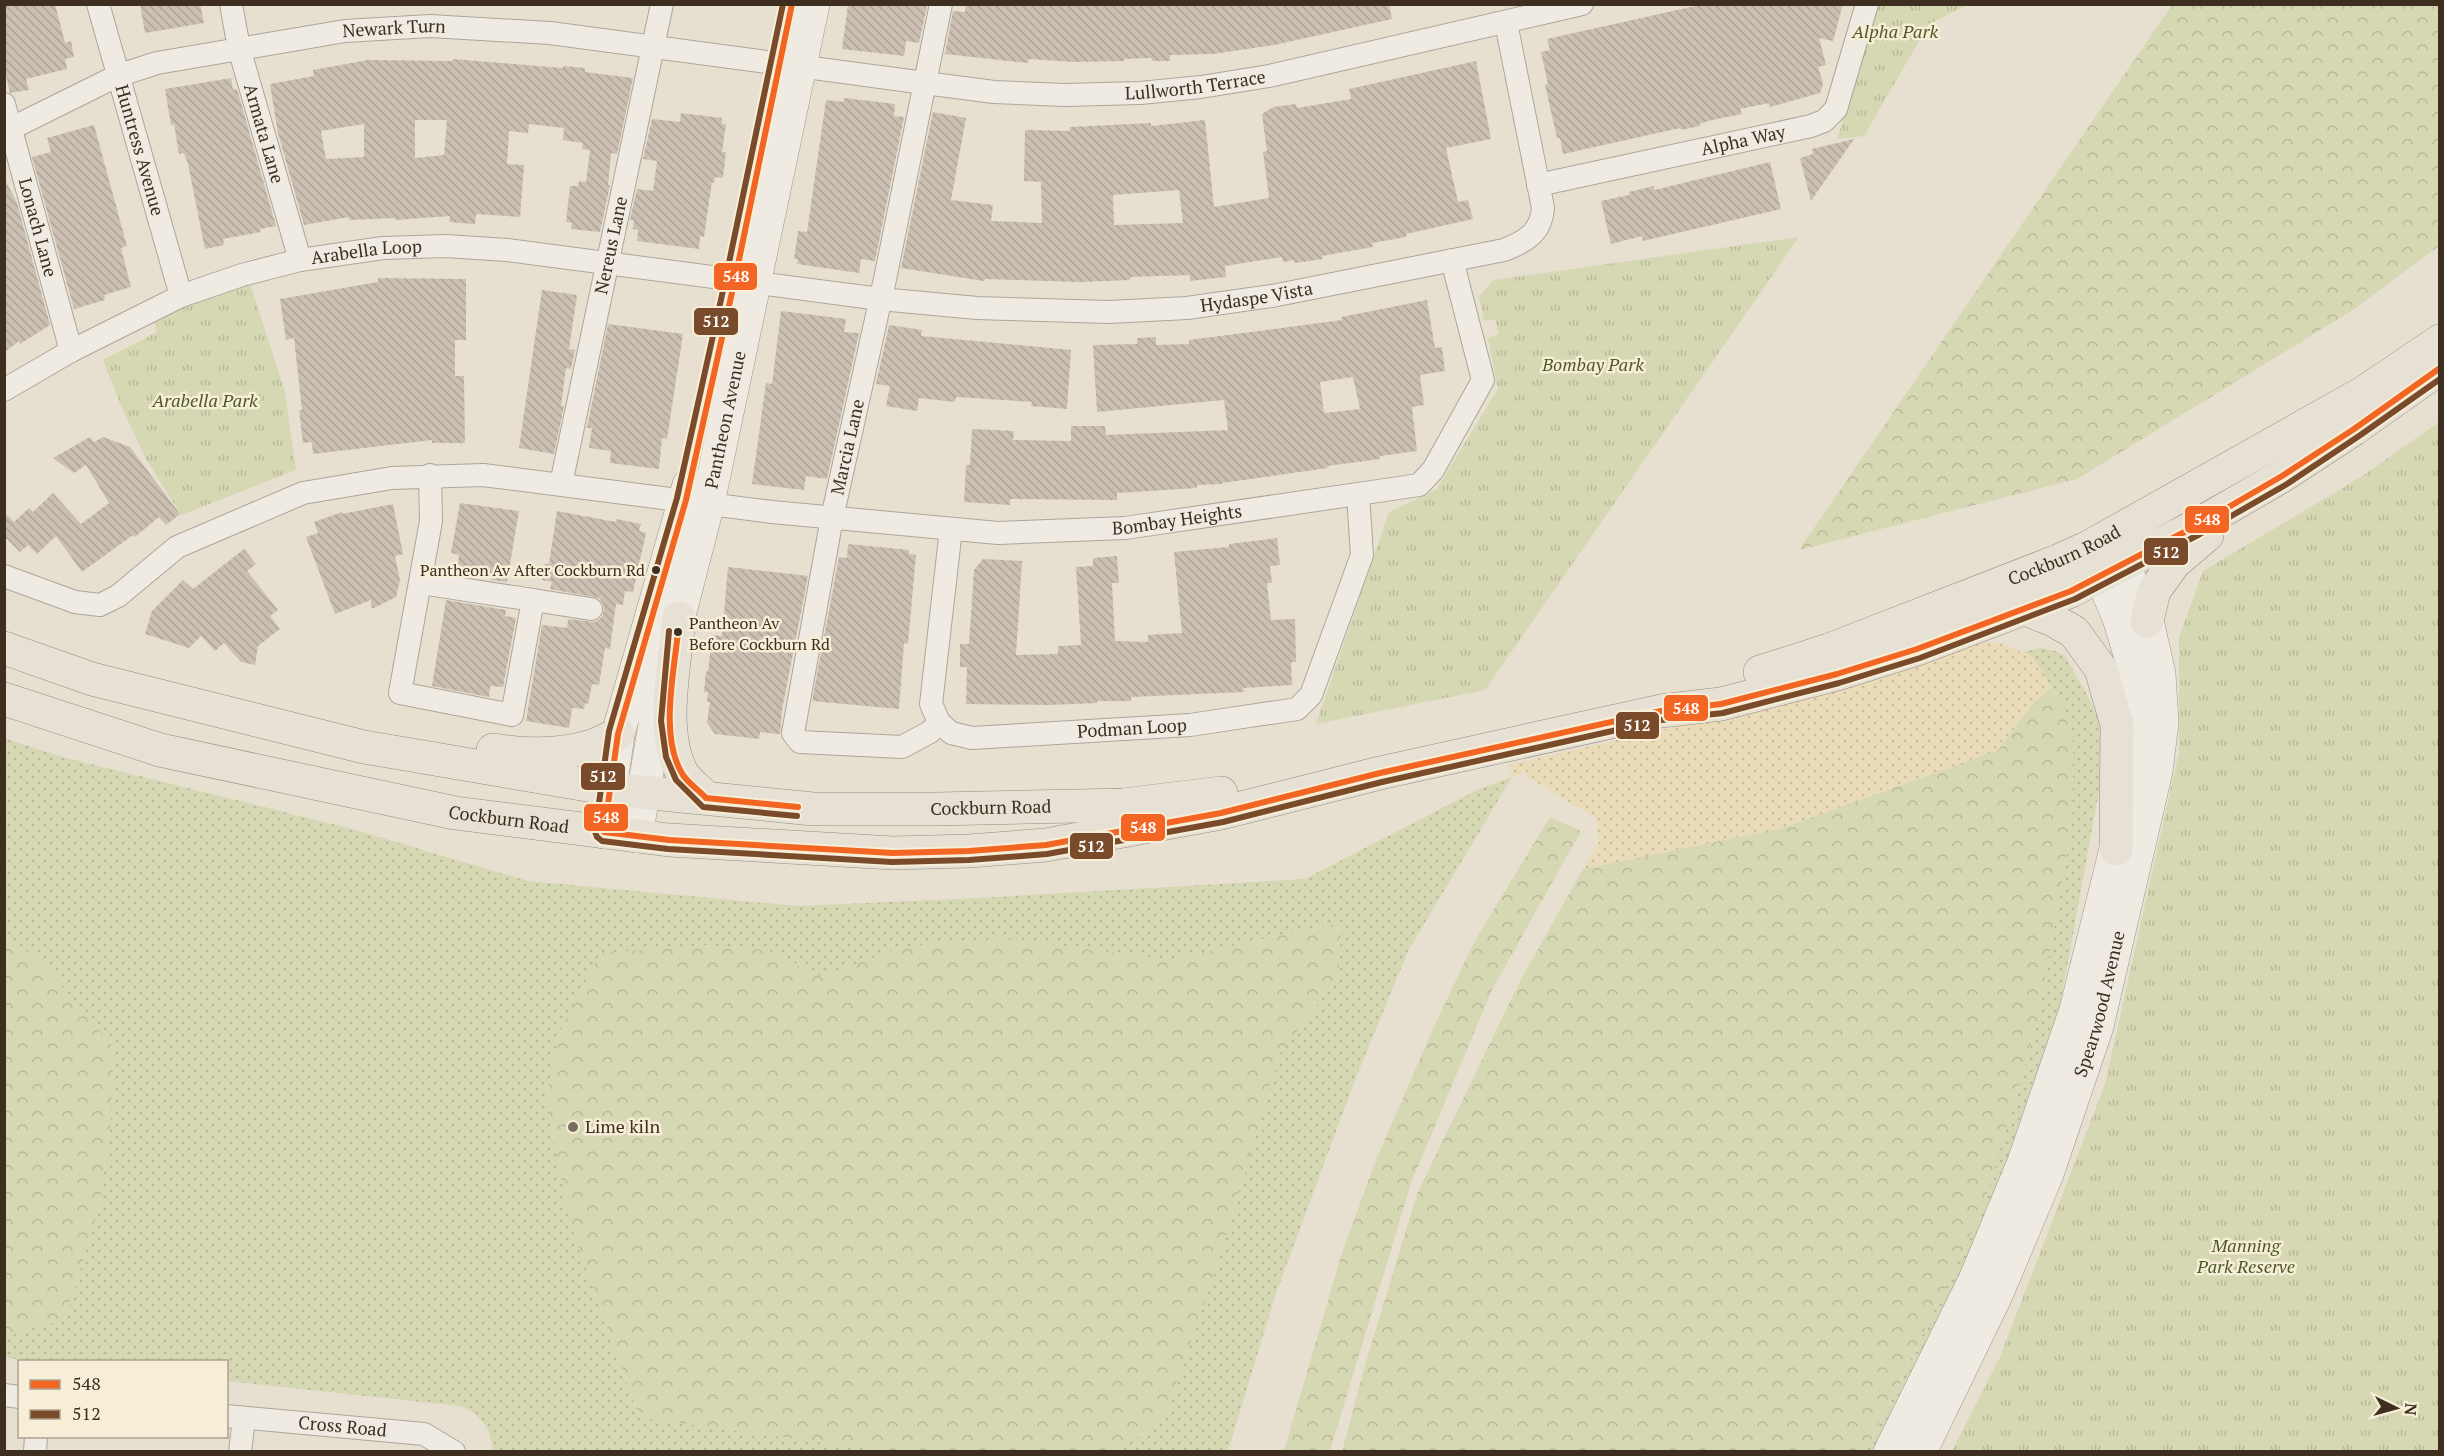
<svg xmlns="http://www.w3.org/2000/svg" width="2444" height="1456" font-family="'PT Serif',serif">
<defs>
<pattern id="grass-dots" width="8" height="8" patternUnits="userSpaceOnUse" patternTransform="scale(1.5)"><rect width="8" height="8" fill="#d6d7b3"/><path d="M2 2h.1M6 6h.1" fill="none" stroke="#b9b99a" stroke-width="1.8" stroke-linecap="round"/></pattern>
<pattern id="forest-crowns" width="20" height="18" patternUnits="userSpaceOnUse" patternTransform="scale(1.5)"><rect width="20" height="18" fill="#d6d7b3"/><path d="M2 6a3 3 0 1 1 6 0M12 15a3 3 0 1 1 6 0" fill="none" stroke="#b9b99a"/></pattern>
<pattern id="sand-dots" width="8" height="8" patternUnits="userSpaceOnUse" patternTransform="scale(1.5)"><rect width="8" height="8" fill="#eadcb9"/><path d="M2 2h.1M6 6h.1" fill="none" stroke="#cabd9f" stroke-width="1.8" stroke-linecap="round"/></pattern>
<pattern id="park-tufts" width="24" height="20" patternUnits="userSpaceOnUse" patternTransform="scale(1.5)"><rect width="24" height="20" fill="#d6d7b3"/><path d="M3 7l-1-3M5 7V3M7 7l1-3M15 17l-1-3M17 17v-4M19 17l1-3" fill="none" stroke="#b9b99a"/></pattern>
<pattern id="building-back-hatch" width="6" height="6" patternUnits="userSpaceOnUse" patternTransform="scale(1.5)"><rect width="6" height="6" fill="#cbbfb2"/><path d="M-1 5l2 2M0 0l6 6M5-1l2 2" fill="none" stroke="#afa499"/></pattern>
</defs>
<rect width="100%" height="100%" fill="#e7e0d1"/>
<g fill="url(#grass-dots)">
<path d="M2040,648L2056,651L2065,656L2089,698L2101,726L2102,774L2053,1044L1973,1253L1879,1451L1866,1452L1980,1216L2037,1025L2072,826L2073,736L2063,707L2033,657L2023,652Z"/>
<path d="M4,738L59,756L352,829L528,881L797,906L979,898L1305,879L1477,790L1512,777L1408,951L1355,1080L1275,1296L1228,1451H1118L1165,1417L1216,1268L1280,1053L1338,978L1342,922L1168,960L1003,938L902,947L822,977L767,950L705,945L569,1219L639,1417L883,1451L492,1452C493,1430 480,1413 460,1406L227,1381L226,1362H45L5,1358V1336L65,1319L99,1209L111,1123L41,961L5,937Z"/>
</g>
<g fill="url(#forest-crowns)">
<path d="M2172,5H2439V246L2353,310L2077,479L1799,550Z"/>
<path d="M2051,688L2063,707L2073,736L2072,826L2037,1025L1980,1216L1866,1451L1342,1452L1365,1365L1417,1194L1521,979L1583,869L1782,828L1998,750L2033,703Z"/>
<path d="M1550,817L1581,831L1492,990L1411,1183L1330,1451H1284L1341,1256L1374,1165L1428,1040L1473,944Z"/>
<path d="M1342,922L1338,978L1280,1053L1216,1268L1165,1417L1118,1451H883L639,1417L569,1219L546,1097L559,1033L600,953L705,945L767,950L822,977L902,947L1003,938L1168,960Z"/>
<path d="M5,937L41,961L113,1047L111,1123L99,1209L65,1319L5,1336Z"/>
</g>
<path fill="url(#sand-dots)" d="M1976,641L2003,644L2033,657L2051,688L2033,703L1998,750L1782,828L1583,869L1599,842L1596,819L1522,773L1512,777L1509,765L1682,725Z"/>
<g fill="url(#park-tufts)">
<path d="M1878,5H1967L1929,24L1864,136L1837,139Z"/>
<path d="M1799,237L1485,690L1316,724L1389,512L1436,490L1498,389L1488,338L1499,334L1495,319L1484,321L1479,297L1493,280Z"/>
<path d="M250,283L285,392L296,470L181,515L146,459L121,406L103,360L157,332L153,319L197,300Z"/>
<path d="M2439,422V1451H1952L2000,1357L2105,1084L2179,752V637L2203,571L2361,477Z"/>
</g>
<g fill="url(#building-back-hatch)" fill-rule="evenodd">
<path d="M4,4H55L65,43L71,41L74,57L65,59L67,69L26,79L29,90L10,93L4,66Z"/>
<path d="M140,4H200L204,23L145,33Z"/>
<path d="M848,4L927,6L919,43L906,41L904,56L842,49Z"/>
<path d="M966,4H1389L1392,19L1274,45L1213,54L1170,55V61H1152V58L1124,59V61L1074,62L1029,59L1028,63L945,54L953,11L965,12Z"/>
<path d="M1704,4H1843L1833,41L1819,38L1826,65L1818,67L1823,83L1820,93L1770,107L1769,103L1740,109L1742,114L1712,120L1699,124L1700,126L1681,130L1680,128L1563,154L1560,138H1557L1545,85L1548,84L1541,52L1550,50L1547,39Z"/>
<path d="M453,59L563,68V66L585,68V72L633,78L617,154L611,153L608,185H610L600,232L571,229L572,223L566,222L570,186H578L579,181L586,182L590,150L582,149L583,143L563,140L564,128L529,124L528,133L509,131L507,164L524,165L520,217L476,214L475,224L449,222L450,216L395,220V218L349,220V217L304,225L278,133L270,84L314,76L313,70L368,60L452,61ZM415,120H447L444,155L415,158ZM364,124V157L326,159L321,131Z"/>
<path d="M1476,61L1491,139L1446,148L1458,202L1468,200L1473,219L1406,234V237L1372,243L1373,247L1322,256L1323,259L1294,263V260L1283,262L1282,257L1225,266L1226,277L1190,281V275L1130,277V280L1080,282L985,279L984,281L901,268L933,112L966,118L951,200L993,205L991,221L1042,223L1041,182L1024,181L1025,130L1070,131V127L1151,123V126L1205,120L1214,207L1269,198L1263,152L1267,151L1262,114L1273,107L1296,104L1297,108L1351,99L1349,89ZM1179,190L1183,223L1114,225L1113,195Z"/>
<path d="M231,78L233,90L237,89L276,226L260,229L261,232L223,239L224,245L205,249L188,164L184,153L179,154L174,124L171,125L165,89Z"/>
<path d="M844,98L895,104L894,116L904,117L875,261L861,259L859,273L797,264L798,259H794L798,231L807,232L826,100L843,102Z"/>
<path d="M681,113L722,118V124H726L722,152H726L723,178L715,177L714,183L712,182L704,237L700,236L699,249L637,241L638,230L633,229L634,220H630L637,189L653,191L657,161L643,159L652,119L680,122Z"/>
<path d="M94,125L127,246L121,248L131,287L104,295L105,300L74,309L32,157L51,152L47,138Z"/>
<path d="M1854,139L1811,201L1800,158L1813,154L1812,149Z"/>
<path d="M1770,162L1781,209L1643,241L1642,236L1611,244L1601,201L1629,195V192L1654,186V190Z"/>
<path d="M4,178L17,203L50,325L20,344L19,341L4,353Z"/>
<path d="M378,278L466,279V340H455V376H464L465,443H432V440L313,454L312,442L303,443L299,410H302L294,338L286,340L280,299L378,282Z"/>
<path d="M542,290L577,295L569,349L575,350L571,369L566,368L561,406H564L554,454L519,448Z"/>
<path d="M1427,300L1435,348L1442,347L1445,371L1420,375L1424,405L1412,407L1417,451L1380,456V459L1327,466L1328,468L1222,483V484L1197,485V488L1117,493V500L1010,499V505L964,502L966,465H970L972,429L1014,431L1013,440L1071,441V426H1105L1106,435L1228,430L1224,400L1097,412L1093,345L1137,344V338L1156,337V345L1189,344V340L1342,320L1341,317ZM1353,377L1360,409L1324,413L1320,382Z"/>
<path d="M781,311L846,319L844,332L859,333L827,479L806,476L804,490L752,484L766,383L772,384Z"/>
<path d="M608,324L683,334L667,439L662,438L659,469L610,463L611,451L589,448L592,428H587Z"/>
<path d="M889,325L922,330L921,336L1071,350L1067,409L1031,406L1032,402L956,397L955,402L919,398L917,411L886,406L890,386L876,384Z"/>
<path d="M90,437L94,442L103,437L130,447L180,514L166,525L159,517L135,537L133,535L82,572L56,536L37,554L28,545L20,552L4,536V512L14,522L29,508L33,512L53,493L81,524L109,503L86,465L74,473L53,458Z"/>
<path d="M460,503L519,511L507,582L491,580V576L457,569L459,555L451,553Z"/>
<path d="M393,504L403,554L395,556L400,580L396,597L372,609L371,600L335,614L306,537L318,533L314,522L342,512V514Z"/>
<path d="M557,511L616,522V519L641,524L639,531L646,533L633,592L625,591L623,605L616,604L610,649L605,648L599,685L592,684L588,704L585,703L584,709L572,708L569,728L526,721L542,625L567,628L568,619L595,622L602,617L604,610L603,604L599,598L550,589L552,582L542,580L545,564H549Z"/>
<path d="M1277,538L1280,565L1270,566L1272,583H1267L1271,620L1295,619L1296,662H1291L1292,685L1243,688L1244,692L1131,697V701H1097V703L1048,705L966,704L967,667H960V644H969L974,570L983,559L1022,561L1016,655L1058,654V646L1081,645L1076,567L1093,566V558L1117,556L1119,583H1112L1115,641L1148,642V635L1182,633L1174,552L1229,547V544Z"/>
<path d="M848,544L909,550V554L916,555L908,644L904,643L899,709L812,701L839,557L847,558Z"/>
<path d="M244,549L256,564L247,571L278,610L270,616L280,629L258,646L255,665L241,662L224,643L215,651L201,636L189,648L145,634L152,611L183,580L193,589Z"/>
<path d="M728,567L808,576L782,710L780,734L760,732L759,739L715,734L707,723L710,702H707L708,692H704L706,671L708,672L712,635L722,636Z"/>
<path d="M446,600L506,610L505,616L516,618L503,687L490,686L489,697L432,686Z"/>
</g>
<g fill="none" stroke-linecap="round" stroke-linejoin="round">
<g stroke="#ada599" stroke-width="24">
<g id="minor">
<path id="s1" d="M98,4L181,296"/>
<path id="s2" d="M231,4L239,48L300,260"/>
<path id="s3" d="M4,104L71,351"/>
<path id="s4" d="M4,132L117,76L157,63L345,31L430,26L550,33L925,83L994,92L1065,95L1140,93L1201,87L1269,76L1582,4"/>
<path id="s5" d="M1538,185L1811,126L1824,121L1836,109L1867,4"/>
<path id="s6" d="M4,390L71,351L181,296L242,275L300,260L383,248L446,246L507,250L880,299L977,308L1109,312L1187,308L1272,296L1504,250C1525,242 1541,233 1543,208L1506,23"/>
<path id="s7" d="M561,484L662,4"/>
<path id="s8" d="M951,529L931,704L939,722L951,733L972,738L1190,725L1297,709L1311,695L1362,555L1358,495"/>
<path id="s9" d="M4,576L75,602L100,605L118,596L177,547L303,493L392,478L483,475L772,512L998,533L1125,528L1419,485L1433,470L1483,380L1452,260"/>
<path d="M421,583L533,600L512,715L400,693L431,521L430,475"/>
<path d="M533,600L591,609"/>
<path id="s10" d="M939,722L930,732L902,747L800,742L793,733L832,518L885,279L941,4"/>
<path d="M4,1395L20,1397"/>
<path id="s11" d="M226,1416L424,1434L454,1452"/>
<path d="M35,1452L36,1436"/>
<path d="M240,1452L244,1418"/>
</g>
</g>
<g stroke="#9c958a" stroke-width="34">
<g id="secondary">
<path d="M604,832L618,734L689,485"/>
<path id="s12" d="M636,836L663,678L708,503L813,4"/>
<path d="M1890,1452L1975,1280L2024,1162L2076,1010L2116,849L2138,721L2132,661L2119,618L2090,549"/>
<path id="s13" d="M1920,1452L1996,1295L2047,1174L2097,1026L2156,771L2162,723L2159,674L2147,621L2113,539"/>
</g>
</g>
<g stroke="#928b80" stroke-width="34">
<g id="primary">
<path d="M2025,609L2053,620L2074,632L2101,669L2117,725L2116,849"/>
<path d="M679,618C675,664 660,728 681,771C686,781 699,790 706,798"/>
<path d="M2147,621L2154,591L2174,563L2207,535"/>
<path id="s14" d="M4,648L92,679L364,747L611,789L813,809H936L1123,805L1221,793"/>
<path id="s15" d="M1760,672L1829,650L2058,561L2089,547L2363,393L2440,341"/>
<path id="s16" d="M4,699L160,750L455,813L669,840L893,853L969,851L1046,845L1221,813L1380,773L1661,711L1721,704L1837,674L1917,649L2071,591L2196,526L2282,476L2354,429L2440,368"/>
<path d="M493,750C525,755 561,756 592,746C601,743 610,738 618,734"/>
</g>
</g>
<use href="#minor" stroke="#efebe3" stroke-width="22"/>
<use href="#secondary" stroke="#efebe3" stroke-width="33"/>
<use href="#primary" stroke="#e6e1d4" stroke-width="33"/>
<g stroke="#f7eed8" stroke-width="10">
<g id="bus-1">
<path d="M792,4L735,279L686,500L618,734L604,832L669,840L893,853L969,851L1046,845L1221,813L1380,773L1661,711L1721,704L1837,674L1917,649L2071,591L2196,526L2282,476L2354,429L2440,368"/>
<path d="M678,632C674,673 659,738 683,775C689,784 699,790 706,798L798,807"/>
</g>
</g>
<g stroke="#f7eed8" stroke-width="10">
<g id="bus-2">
<path d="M783,4L726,277L677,498L609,731L595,832L597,837L602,841L668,849L892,862L969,860L1047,854L1223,822L1382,782L1662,720L1723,713L1839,683L1920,658L2075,599L2200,534L2287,484L2359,436L2440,379"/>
<path d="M669,631L661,721L666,757L676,780L703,807L797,816"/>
</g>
</g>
<use href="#bus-1" stroke="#f26522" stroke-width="6"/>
<use href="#bus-2" stroke="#7a4b2a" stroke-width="6"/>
</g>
<g fill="#3d2e20" stroke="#f7eed8" stroke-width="2">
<circle cx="656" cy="570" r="5"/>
<circle cx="678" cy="632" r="5"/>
</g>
<circle fill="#786c5e" stroke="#f7eed8" stroke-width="2" cx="573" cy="1127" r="6"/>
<g text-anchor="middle" stroke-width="5" stroke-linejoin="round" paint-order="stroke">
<g font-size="16" fill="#3d2e20" stroke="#f7eed8" text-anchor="end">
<text x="645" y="576">Pantheon Av After Cockburn Rd</text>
<text x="689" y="629" text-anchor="start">Pantheon Av<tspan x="689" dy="21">Before Cockburn Rd</tspan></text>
</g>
<g font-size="18" fill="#3d2e20" stroke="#f7eed8">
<text dy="6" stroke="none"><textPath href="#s4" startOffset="408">Newark Turn</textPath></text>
<text dy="6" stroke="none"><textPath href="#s4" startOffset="1214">Lullworth Terrace</textPath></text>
<text dy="6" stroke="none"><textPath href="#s2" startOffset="134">Armata Lane</textPath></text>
<text dy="6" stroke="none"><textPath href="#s5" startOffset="210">Alpha Way</textPath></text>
<text dy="6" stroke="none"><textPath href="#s1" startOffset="152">Huntress Avenue</textPath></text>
<text dy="6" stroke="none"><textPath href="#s3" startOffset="128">Lonach Lane</textPath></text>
<text dy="6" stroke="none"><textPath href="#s7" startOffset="244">Nereus Lane</textPath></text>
<text dy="6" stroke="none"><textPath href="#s6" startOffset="392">Arabella Loop</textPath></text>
<text dy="6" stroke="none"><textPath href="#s6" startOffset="1287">Hydaspe Vista</textPath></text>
<text dy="6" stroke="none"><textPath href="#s12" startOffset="426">Pantheon Avenue</textPath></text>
<text dy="6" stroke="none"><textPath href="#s10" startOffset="450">Marcia Lane</textPath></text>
<text dy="6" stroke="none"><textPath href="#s9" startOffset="1214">Bombay Heights</textPath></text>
<text dy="6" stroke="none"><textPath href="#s15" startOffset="326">Cockburn Road</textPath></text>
<text dy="6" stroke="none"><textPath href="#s8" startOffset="394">Podman Loop</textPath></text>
<text dy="6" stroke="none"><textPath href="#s14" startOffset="1005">Cockburn Road</textPath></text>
<text dy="6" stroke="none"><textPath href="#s16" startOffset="520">Cockburn Road</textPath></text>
<text dy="6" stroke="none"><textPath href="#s13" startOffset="484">Spearwood Avenue</textPath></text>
<text dy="6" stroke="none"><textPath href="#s11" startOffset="117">Cross Road</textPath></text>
</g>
<g font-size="18" font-style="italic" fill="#4d5a26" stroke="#f7eed8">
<text x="1895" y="38">Alpha Park</text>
<text x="1593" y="371">Bombay Park</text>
<text x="205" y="407">Arabella Park</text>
<text x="2246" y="1252">Manning<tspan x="2246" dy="21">Park Reserve</tspan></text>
</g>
<g font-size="18" fill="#3d2e20" stroke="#f7eed8" text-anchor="start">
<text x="585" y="1133">Lime kiln</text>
</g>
</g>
<g stroke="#f7eed8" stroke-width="2">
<rect x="713" y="262" width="45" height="29" rx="6" fill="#f26522"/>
<rect x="693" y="307" width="46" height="29" rx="6" fill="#7a4b2a"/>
<rect x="2184" y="505" width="46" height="29" rx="6" fill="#f26522"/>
<rect x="2143" y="537" width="46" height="29" rx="6" fill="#7a4b2a"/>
<rect x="1663" y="694" width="46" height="28" rx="6" fill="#f26522"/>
<rect x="1615" y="711" width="45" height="29" rx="6" fill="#7a4b2a"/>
<rect x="580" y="762" width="46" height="29" rx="6" fill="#7a4b2a"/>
<rect x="583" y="803" width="46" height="29" rx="6" fill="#f26522"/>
<rect x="1120" y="813" width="46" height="29" rx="6" fill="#f26522"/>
<rect x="1069" y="832" width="45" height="28" rx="6" fill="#7a4b2a"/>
</g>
<g font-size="16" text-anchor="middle" font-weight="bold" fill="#fff">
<text x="736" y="282">548</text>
<text x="716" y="327">512</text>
<text x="2207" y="525">548</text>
<text x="2166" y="558">512</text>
<text x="1686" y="714">548</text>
<text x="1637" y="731">512</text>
<text x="603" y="782">512</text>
<text x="606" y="823">548</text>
<text x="1143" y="833">548</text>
<text x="1091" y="852">512</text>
</g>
<rect width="2444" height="1456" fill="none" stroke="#3d2e20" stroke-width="12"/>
<rect x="18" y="1360" width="210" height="78" fill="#f7eed8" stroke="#ada18e" stroke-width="1.5"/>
<rect x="30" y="1380" width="30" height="9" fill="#f26522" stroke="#ada18e" stroke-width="1.5"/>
<text x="72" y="1390" font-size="18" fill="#3d2e20">548</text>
<rect x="30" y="1410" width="30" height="9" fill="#7a4b2a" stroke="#ada18e" stroke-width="1.5"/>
<text x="72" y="1420" font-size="18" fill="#3d2e20">512</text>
<g transform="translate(2396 1408) rotate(95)" stroke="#f7eed8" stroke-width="4.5" paint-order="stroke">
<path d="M0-4.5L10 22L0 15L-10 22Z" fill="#3d2e20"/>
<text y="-9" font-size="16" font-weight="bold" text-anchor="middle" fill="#3d2e20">N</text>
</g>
</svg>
